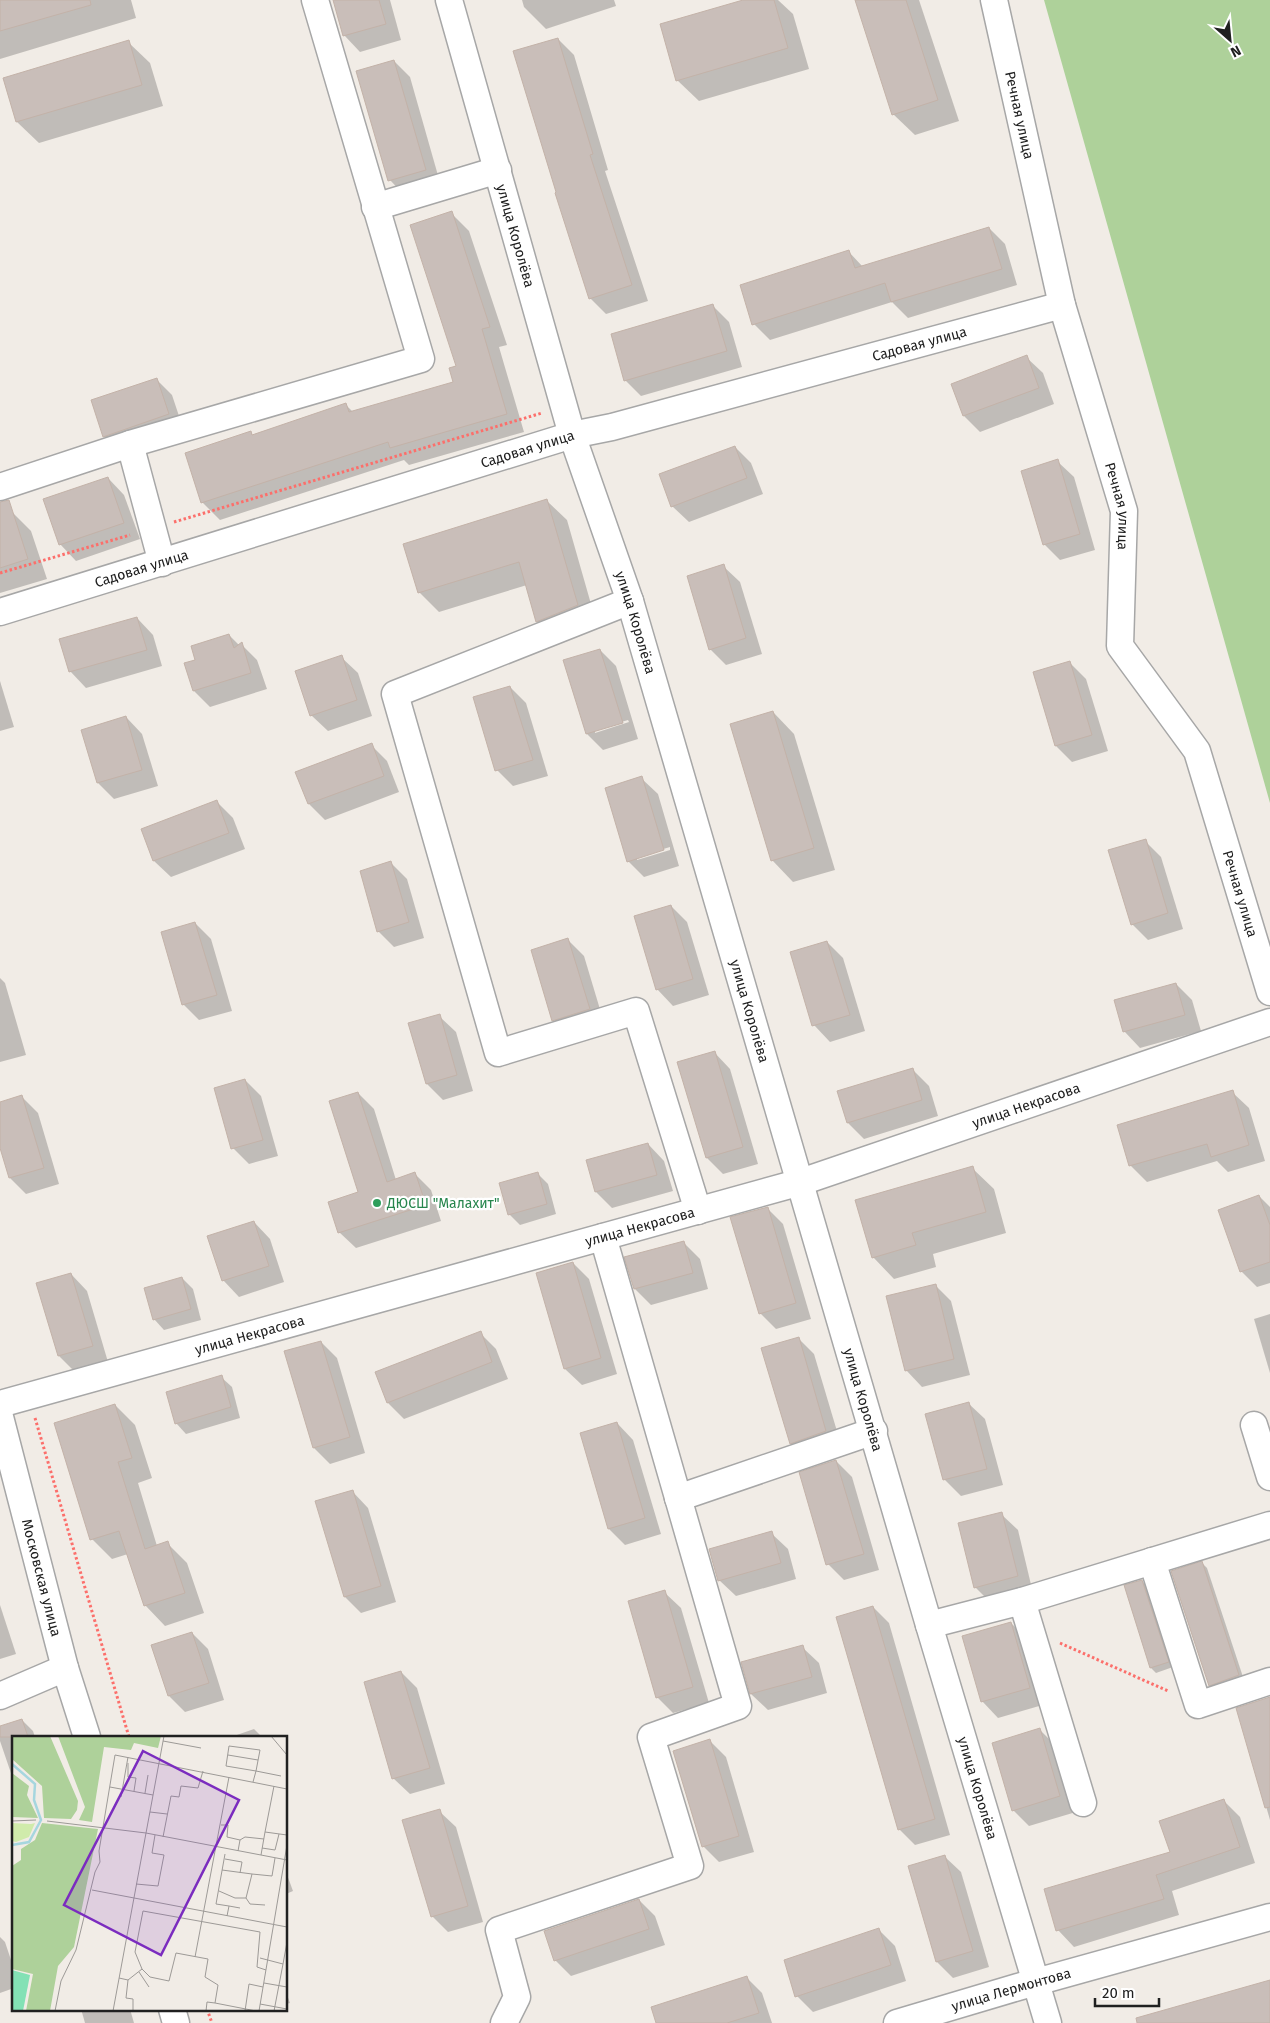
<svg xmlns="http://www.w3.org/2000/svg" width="1270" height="2023" font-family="'Fira Sans',sans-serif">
<rect width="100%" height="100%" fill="#f1ece6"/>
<path fill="#aed19a" d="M1044,0H1270V803Z"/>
<g fill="#0003" fill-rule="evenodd">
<path d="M0,0H131L136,18L0,59Z"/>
<path d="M334,0H390L401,40L360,52L344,35Z"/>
<path d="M522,0H614L616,6L546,29L524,7Z"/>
<path d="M747,0H778L793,14L809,69L699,101L677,80Z"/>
<path d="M856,0H919L959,121L915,135L893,114Z"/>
<path d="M558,39L574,55L608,170L605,171L648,301L606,314L590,298Z"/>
<path d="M128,42L150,63L163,106L39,143L17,122L4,79Z"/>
<path d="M394,61L410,77L441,186L406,197L390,180Z"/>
<path d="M451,213L469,231L507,345L499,347L524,432L409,465L404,460L220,520L202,502L251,433L253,436L346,405L353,412L454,383L458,367Z"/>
<path d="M989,228L1005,244L1017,285L908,318L892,302L770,340L754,324L849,252L863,267Z"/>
<path d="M713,306L729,322L742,367L641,396L625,380Z"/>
<path d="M1026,357L1043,373L1054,404L980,432L964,416Z"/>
<path d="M156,379L172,395L184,431L120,452L104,436Z"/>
<path d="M735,447L751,463L763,494L689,522L672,506Z"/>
<path d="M1057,461L1074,477L1095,550L1060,560L1044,544Z"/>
<path d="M108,478L124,495L140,539L76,561L60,544Z"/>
<path d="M547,501L567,520L597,625L557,641L537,621L527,585L439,612L419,592Z"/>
<path d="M12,512L31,531L47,579L0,593V515Z"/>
<path d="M723,566L740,582L762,654L726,665L710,649Z"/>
<path d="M137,618L153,635L162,666L86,688L70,671Z"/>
<path d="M229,635L239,645L241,644L257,660L267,689L210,707L194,691L186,664L197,661Z"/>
<path d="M600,650L616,666L638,739L603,750L587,734ZM628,720L629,722L595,733V730Z"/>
<path d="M341,657L358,673L372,716L328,731L311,715Z"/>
<path d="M1069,662L1086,679L1108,751L1072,762L1056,746Z"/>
<path d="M0,681L14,727L0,731Z"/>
<path d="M510,687L526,703L548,776L513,786L497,770Z"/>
<path d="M773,712L794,734L835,870L793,882L772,860Z"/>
<path d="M126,717L142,734L158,786L114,799L98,783Z"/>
<path d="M371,745L387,761L399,792L325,820L309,804Z"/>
<path d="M641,778L658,794L679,866L644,877L628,861ZM670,847V850L637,860V857Z"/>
<path d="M217,802L233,818L245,849L171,877L154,861L143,830Z"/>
<path d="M1145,841L1161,857L1183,929L1148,940L1132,924Z"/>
<path d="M391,863L407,879L424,938L394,947L378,931Z"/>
<path d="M671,906L687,922L709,995L673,1006L657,989Z"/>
<path d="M195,923L211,939L232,1011L199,1020L183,1004Z"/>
<path d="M568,940L584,956L605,1026L570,1036L554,1020Z"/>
<path d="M827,942L843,958L865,1031L830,1042L814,1025Z"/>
<path d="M0,978L5,983L26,1055L0,1062Z"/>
<path d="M1176,984L1192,1000L1201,1031L1140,1048L1124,1031Z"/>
<path d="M439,1016L456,1032L473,1091L443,1100L427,1084L410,1024Z"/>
<path d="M714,1052L730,1069L758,1164L723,1174L707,1158Z"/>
<path d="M913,1070L929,1086L938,1116L864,1139L848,1123Z"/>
<path d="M245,1080L261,1096L278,1156L249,1164L233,1148Z"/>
<path d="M1232,1092L1249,1108L1265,1161L1228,1172L1217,1161L1147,1182L1131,1166L1119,1126Z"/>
<path d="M358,1093L374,1109L396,1180L415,1174L431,1190L441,1221L356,1248L339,1232L360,1193Z"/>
<path d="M22,1097L38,1113L59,1184L26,1194L10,1178L0,1143V1103Z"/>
<path d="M648,1144L664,1161L673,1191L612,1208L596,1192Z"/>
<path d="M972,1168L994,1189L1006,1233L933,1254L936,1267L894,1279L873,1257Z"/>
<path d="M537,1173L548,1184L556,1214L520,1225L509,1214Z"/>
<path d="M1259,1196L1270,1207V1283L1257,1287L1241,1271Z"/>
<path d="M767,1208L783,1224L811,1319L776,1329L760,1313Z"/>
<path d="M254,1222L270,1239L284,1282L239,1297L223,1280Z"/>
<path d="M683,1242L700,1259L708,1289L651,1305L635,1289Z"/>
<path d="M573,1263L589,1279L617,1374L582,1385L565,1369L537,1273Z"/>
<path d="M71,1274L87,1291L108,1362L75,1372L59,1356Z"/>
<path d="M182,1278L193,1289L201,1320L164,1330L154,1319Z"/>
<path d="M935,1285L951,1301L970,1375L922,1387L906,1370Z"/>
<path d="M1270,1314V1373L1254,1319Z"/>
<path d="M480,1333L496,1349L508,1379L404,1419L388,1403Z"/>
<path d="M798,1338L814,1354L842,1448L808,1459L791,1443Z"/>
<path d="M321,1342L337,1358L365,1453L330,1464L314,1448Z"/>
<path d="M221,1377L232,1387L240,1418L186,1434L176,1423Z"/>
<path d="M968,1403L985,1419L1003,1485L961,1496L945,1480L927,1415Z"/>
<path d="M115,1405L135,1425L152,1478L138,1483L157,1546L167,1543L187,1563L204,1613L165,1626L145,1605L128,1554L112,1559L92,1539Z"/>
<path d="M617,1423L633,1440L661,1534L625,1545L609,1529Z"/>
<path d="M836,1461L852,1477L879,1570L844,1580L828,1564Z"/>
<path d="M352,1491L368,1508L396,1602L361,1613L345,1597Z"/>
<path d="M1001,1514L1018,1530L1033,1593L991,1603L975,1587Z"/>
<path d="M771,1533L788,1549L796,1579L736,1596L719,1580Z"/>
<path d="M1202,1563L1207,1568L1244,1680L1215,1690L1210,1685Z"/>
<path d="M1142,1581L1147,1586L1173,1667L1156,1673L1151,1668L1126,1586Z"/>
<path d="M664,1592L681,1608L709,1703L673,1713L657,1697Z"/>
<path d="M0,1605L16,1654L0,1659Z"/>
<path d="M873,1607L889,1623L950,1835L915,1845L899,1829Z"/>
<path d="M1011,1623L1027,1639L1046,1704L998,1718L982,1701Z"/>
<path d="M192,1633L208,1649L224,1700L185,1712L169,1696L153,1646Z"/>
<path d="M802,1647L819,1663L827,1693L768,1710L751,1694L743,1663Z"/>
<path d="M401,1672L417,1688L445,1784L410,1794L393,1778Z"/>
<path d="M1270,1698V1820L1238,1709Z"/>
<path d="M22,1720L33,1731L35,1737H14V1782L0,1741V1727Z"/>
<path d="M254,1729L262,1737H231Z"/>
<path d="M1040,1730L1056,1746L1076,1812L1029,1826L1013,1810Z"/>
<path d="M710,1741L726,1757L754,1852L719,1862L703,1846Z"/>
<path d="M1224,1801L1240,1817L1255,1863L1172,1891L1179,1915L1074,1947L1058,1930L1171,1853Z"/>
<path d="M439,1811L456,1827L483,1922L448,1932L432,1916Z"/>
<path d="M944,1856L961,1872L989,1967L953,1978L937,1962Z"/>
<path d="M286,1872L293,1891L286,1894Z"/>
<path d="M639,1900L655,1916L665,1945L571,1976L555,1960Z"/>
<path d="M879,1930L895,1946L906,1981L813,2012L797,1996Z"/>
<path d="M0,1937L5,1942L14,1969V1988L0,1993Z"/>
<path d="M746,1977L762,1993L772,2023H657Z"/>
<path d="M286,1992L290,2003L286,2004Z"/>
<path d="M81,2009H130L134,2023H85Z"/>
</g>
<g fill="#c9beb9" stroke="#c3b2a8">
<path d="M0,0H90L91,5L0,31Z"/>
<path d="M333,0H379L386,24L343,36Z"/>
<path d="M743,0H774L788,48L676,81L660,24Z"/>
<path d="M855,0H906L938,100L892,115Z"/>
<path d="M558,38L593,154L590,155L632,285L589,299L555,193L556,192L513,51Z"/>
<path d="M129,40L142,85L16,122L3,78Z"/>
<path d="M394,60L426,170L388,181L356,71Z"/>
<path d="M452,211L490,327L482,329L507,414L390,448L388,442L201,503L185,453L251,431L252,435L346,403L349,412L453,382L449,368L456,366L410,225Z"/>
<path d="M989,227L1002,269L891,302L885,283L752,325L740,285L849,250L855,268Z"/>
<path d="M713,304L727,351L624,381L611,334Z"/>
<path d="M1027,355L1039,388L963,416L951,384Z"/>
<path d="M157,378L169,414L103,437L91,400Z"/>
<path d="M735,446L747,478L671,507L659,474Z"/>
<path d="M1058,459L1080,534L1043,545L1021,471Z"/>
<path d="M108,477L124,523L59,545L43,499Z"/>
<path d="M547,499L578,605L536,622L519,562L418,593L403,544Z"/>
<path d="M9,500L28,559L0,568V502Z"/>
<path d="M724,564L746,638L709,650L687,576Z"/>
<path d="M137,617L147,650L69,672L59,639Z"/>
<path d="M229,634L234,648L242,642L251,673L193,691L184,663L195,660L191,646Z"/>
<path d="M600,649L623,723L586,734L563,660Z"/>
<path d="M342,655L357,700L310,716L295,671Z"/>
<path d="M1070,661L1092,735L1055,746L1033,672Z"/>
<path d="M510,686L533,760L495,771L473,697Z"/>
<path d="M773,711L814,848L771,861L730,724Z"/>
<path d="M126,716L142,770L97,783L81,730Z"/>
<path d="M372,743L384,776L308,804L295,772Z"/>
<path d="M642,776L664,850L627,862L605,788Z"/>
<path d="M217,800L229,833L153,861L141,829Z"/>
<path d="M1146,839L1168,913L1131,925L1108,850Z"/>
<path d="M391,861L409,922L377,932L360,871Z"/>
<path d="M671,905L693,979L656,990L634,916Z"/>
<path d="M195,922L217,995L182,1005L161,932Z"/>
<path d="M568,938L590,1009L552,1021L531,950Z"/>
<path d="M827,941L850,1015L812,1026L790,952Z"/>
<path d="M1176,983L1185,1015L1123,1032L1114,1000Z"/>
<path d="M440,1014L457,1075L426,1084L408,1023Z"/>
<path d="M715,1051L743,1147L706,1158L677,1062Z"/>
<path d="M913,1068L922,1100L847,1123L837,1091Z"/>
<path d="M245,1079L263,1140L231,1149L214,1088Z"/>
<path d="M1233,1090L1249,1145L1211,1157L1207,1144L1129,1166L1117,1125Z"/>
<path d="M358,1092L387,1182L415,1172L426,1205L338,1233L328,1202L358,1192L329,1101Z"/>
<path d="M22,1095L44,1168L9,1178L0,1148V1102Z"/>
<path d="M648,1143L657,1175L595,1192L586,1160Z"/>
<path d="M973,1166L986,1212L912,1233L916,1245L872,1258L855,1200Z"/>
<path d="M538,1172L547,1204L508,1215L499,1183Z"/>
<path d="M1259,1195L1270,1225V1262L1240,1272L1218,1210Z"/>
<path d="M768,1207L796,1303L759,1314L730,1217Z"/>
<path d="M254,1221L269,1266L222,1281L207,1236Z"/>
<path d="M684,1241L693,1273L634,1289L624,1257Z"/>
<path d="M573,1262L601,1358L564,1369L536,1273Z"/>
<path d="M71,1273L93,1346L58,1356L36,1283Z"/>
<path d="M182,1277L191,1309L153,1320L144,1288Z"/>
<path d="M936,1284L954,1359L905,1371L886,1296Z"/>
<path d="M481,1331L492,1362L387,1403L375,1372Z"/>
<path d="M799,1337L826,1431L790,1444L761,1348Z"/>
<path d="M321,1341L350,1437L313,1448L284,1351Z"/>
<path d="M222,1375L231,1407L175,1424L166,1392Z"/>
<path d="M969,1402L987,1469L943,1480L925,1414Z"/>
<path d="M115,1404L132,1458L118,1462L145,1549L168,1541L185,1593L144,1606L119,1531L90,1540L54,1423Z"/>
<path d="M617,1422L645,1518L608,1529L580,1433Z"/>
<path d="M836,1460L864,1554L826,1565L799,1472Z"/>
<path d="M353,1490L381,1586L344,1597L315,1501Z"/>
<path d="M1002,1512L1018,1576L974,1588L958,1523Z"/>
<path d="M772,1531L781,1563L718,1581L709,1549Z"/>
<path d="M1202,1561L1239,1675L1209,1686L1171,1571Z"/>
<path d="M1142,1580L1169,1662L1150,1668L1124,1585Z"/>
<path d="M665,1590L693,1687L656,1698L628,1601Z"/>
<path d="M873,1606L935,1819L898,1830L836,1617Z"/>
<path d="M1011,1622L1030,1688L981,1702L962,1636Z"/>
<path d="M192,1632L209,1683L168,1696L151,1645Z"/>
<path d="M803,1645L812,1677L750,1694L741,1662Z"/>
<path d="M401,1671L430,1768L392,1779L364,1682Z"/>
<path d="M1270,1697V1807L1265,1808L1236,1708Z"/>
<path d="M22,1719L28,1737H0V1726Z"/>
<path d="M1040,1728L1060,1796L1012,1811L992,1743Z"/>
<path d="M710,1739L739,1836L702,1847L673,1751Z"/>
<path d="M1224,1799L1240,1847L1156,1875L1164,1899L1056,1931L1044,1889L1170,1852L1159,1821Z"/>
<path d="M440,1809L468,1906L431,1917L402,1820Z"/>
<path d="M945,1855L973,1951L936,1962L908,1866Z"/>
<path d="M639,1899L649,1929L554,1961L544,1931Z"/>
<path d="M879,1928L891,1965L795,1997L784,1960Z"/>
<path d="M747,1976L759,2013L727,2023H656L651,2007Z"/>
<path d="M1270,1980V2023H1137L1136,2018Z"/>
</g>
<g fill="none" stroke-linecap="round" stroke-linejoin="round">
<g stroke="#a7a7a7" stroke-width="29">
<g id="minor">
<path id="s1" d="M449,0L572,435L630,601L929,1625L1048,2023"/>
<path id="s2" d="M994,0L1062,305L1124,511L1120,646L1197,751L1270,992"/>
<path d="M375,207L498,170"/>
<path d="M130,444L162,563"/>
<path d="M0,487L130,444L421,359L315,0"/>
<path d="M630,601L395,694L498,1053L636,1011L698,1211"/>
<path id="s3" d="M0,612L572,435L612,427L1062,305"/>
<path id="s4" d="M0,1404L801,1182L1270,1022"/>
<path id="s5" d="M0,1417L65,1668L87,1737"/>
<path d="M1254,1425L1270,1477"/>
<path d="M678,1498L874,1431"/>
<path d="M1152,1561L1198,1705L1270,1681"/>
<path d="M1022,1601L1083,1803"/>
<path d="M929,1625L1022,1601L1270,1525"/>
<path d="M0,1696L65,1668"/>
<path d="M172,2009L176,2023"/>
<path d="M504,2023L517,1997L499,1930L690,1866L651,1737L738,1706L603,1237"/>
<path id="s6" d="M897,2023L1018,1987L1270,1917"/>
</g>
</g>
<g stroke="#fc6f6b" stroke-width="3" stroke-dasharray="2.5 2.5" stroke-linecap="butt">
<path d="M174,522L542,413"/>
<path d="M0,573L130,535"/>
<path d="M35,1418L129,1737"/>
<path d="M1060,1643L1168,1691"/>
<path d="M207,2009L212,2023"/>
</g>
<use href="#minor" stroke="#fff" stroke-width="26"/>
</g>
<circle fill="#2e9e5b" stroke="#fff" stroke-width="2" cx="377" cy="1203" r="5"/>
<g text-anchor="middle" stroke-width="4.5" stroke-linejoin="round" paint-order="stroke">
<g font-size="14" fill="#202020" stroke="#fff">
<text dy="5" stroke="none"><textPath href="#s2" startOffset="118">Речная улица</textPath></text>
<text dy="5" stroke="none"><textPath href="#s1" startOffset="245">улица Королёва</textPath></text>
<text dy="5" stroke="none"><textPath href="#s3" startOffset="958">Садовая улица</textPath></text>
<text dy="5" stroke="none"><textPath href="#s3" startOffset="552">Садовая улица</textPath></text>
<text dy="5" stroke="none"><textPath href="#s2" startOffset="522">Речная улица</textPath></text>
<text dy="5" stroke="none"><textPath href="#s3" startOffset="148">Садовая улица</textPath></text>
<text dy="5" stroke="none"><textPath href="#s1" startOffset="650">улица Королёва</textPath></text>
<text dy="5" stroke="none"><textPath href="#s2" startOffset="942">Речная улица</textPath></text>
<text dy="5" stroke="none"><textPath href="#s1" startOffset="1055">улица Королёва</textPath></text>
<text dy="5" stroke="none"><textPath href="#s4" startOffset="1069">улица Некрасова</textPath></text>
<text dy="5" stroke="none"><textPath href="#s4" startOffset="664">улица Некрасова</textPath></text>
<text dy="5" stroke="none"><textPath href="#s4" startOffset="259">улица Некрасова</textPath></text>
<text dy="5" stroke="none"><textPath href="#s1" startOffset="1460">улица Королёва</textPath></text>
<text dy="5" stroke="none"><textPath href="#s5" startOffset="166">Московская улица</textPath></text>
<text dy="5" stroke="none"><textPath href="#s1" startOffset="1865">улица Королёва</textPath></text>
<text dy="5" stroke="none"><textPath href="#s6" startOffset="119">улица Лермонтова</textPath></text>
</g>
<g font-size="14" fill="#27864d" stroke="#fff" text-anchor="start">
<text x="387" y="1208">ДЮСШ "Малахит"</text>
</g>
</g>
<g transform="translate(12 1736)">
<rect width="275" height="275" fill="#f1ece6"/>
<path d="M0,87L19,88L23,87L17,101L4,106L0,105Z" fill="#d0ebab"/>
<path d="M0,0H38L66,65L65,74L59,83L32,82L30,50L0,23ZM46,0H149L146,12L122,7L119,14L92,11L80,86L67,84L73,71ZM0,37L17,50L15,59L26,82L0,81ZM30,87L86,93L62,211L46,230L38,275H14L21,238L0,233V130L9,124V113L23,104Z" fill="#aed19a"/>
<path d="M0,234L18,239L11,275H0Z" fill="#83e1b5"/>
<path fill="none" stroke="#a6d6df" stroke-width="2.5" d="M0,28L23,48L22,64L29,84L17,106L0,109"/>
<path fill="none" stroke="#9d9a97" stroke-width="1" d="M259,0L275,19M151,5L189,12M216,19L246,24M116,27V41L124,42L122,55M241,46L244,35L248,14L217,10L214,30L244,35L269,40M98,51L141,59M133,57L136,39M109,61L116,21M138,76L155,78M0,85L24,84M35,85L134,97L275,124M209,89H216L215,101L228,104L226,115M253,96L262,50M151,101L159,60L167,61L169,50L186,52L191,35M228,104L233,101L252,103M250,112L263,114L267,98M213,118L204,168L217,170M249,119L253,96L275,99M213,123L230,126L228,137M210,134L240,138M124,148L146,150L152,119L140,117L143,99M80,154L275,191M207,155L223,162H234L240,138L260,140L263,122M234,162L238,168L253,169M215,180L217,170L228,172M183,221L217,41M248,222L271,228L262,275M271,228L275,206M130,233L123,216L131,175L248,196L245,231L254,234M127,236L137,251M107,242L116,244L130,233L138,241L157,245L164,217L196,223L193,241L206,249L203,267L195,266L194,275M116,244L114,262L121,263V275M252,247L275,251M203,267L244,275M248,268L275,273M43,275L49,245L64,214L83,136L88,126L87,115L103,19L275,53M101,275L152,0M233,275L237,248L251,251M247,275L275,109"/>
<path fill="#7b2cbf" fill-opacity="0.15" stroke="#7b2cbf" stroke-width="2.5" d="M131,15L227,64L149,219L52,169Z"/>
<rect width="275" height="275" fill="none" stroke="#202020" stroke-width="2.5"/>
</g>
<g transform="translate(1230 40) rotate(153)" stroke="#ffffff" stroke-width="4" paint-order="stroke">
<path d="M0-4L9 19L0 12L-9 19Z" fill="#202020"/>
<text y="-8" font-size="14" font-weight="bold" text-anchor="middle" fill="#202020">N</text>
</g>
<path d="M1095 1998v8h64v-8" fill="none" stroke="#202020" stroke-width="2.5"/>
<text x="1102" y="1998" font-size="15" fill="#202020" stroke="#ffffff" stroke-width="4" paint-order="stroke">20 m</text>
</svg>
